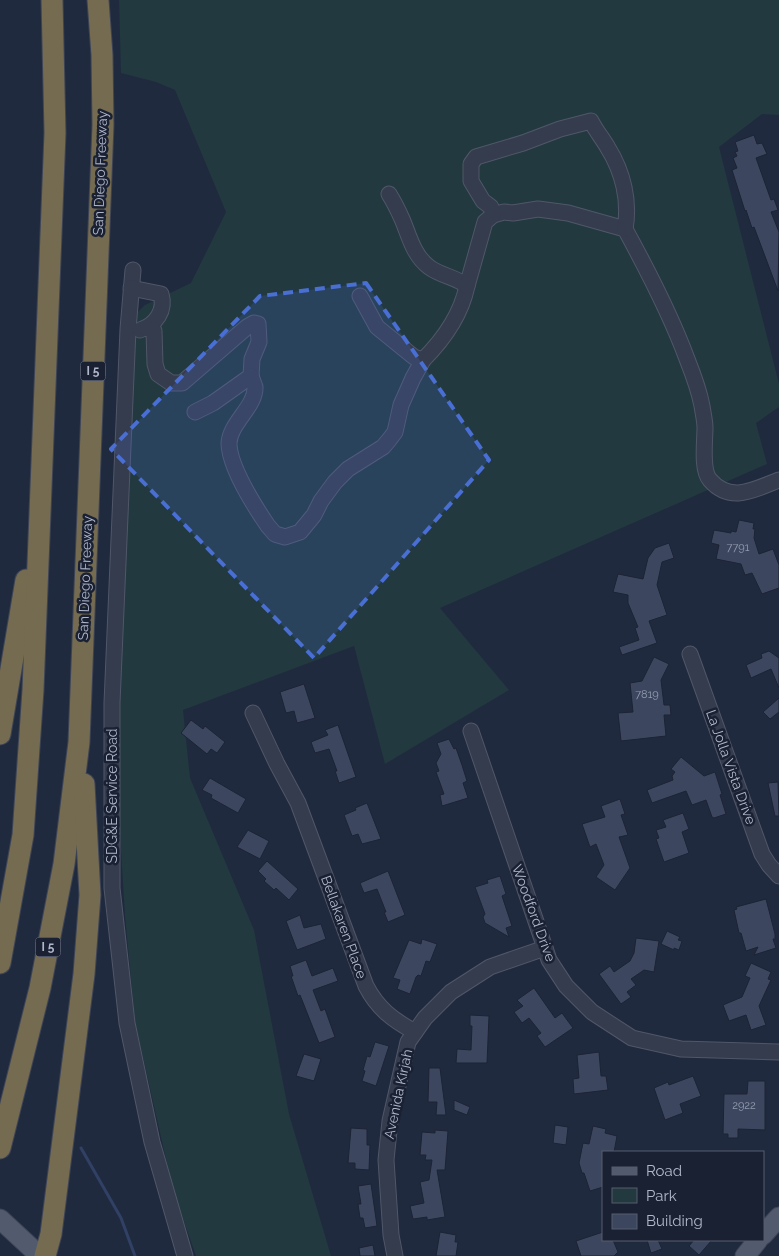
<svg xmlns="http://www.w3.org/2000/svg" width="779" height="1256" font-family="Raleway,sans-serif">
<rect width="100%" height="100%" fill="#202a3e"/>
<path fill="#22393f" d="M119,0H779V115L762,114L719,147L779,384V407L756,423L767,464L440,608L509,690L385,764L354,646L183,710L190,778L254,930L289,1114L331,1256H196L173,1190L135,1022L125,916L114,736L129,321L145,305L191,283L226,212L175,90L156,82L121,73Z"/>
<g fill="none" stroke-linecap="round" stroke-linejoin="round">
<path stroke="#314065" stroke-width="3" d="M81,1148L121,1218L135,1256"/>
</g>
<g fill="#3c465f" stroke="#1c2335">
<path d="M754,135L757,144L762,143L767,154L756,158L771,200L774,199L778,210L771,212L779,232L778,291L754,227L752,228L746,210L745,211L732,170L737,168L733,158L737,156L735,152L738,151L735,142Z"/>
<path d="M739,520L754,523L753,529H755L754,538L759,554L773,549L779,565V588L762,594L752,573L745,575L741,564L716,559L719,545L711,543L714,530L731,533V531L736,532Z"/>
<path d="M669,543L674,558L662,562L657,585L667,615L649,621L657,643L622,655L619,647L639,640L635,628L638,627L628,603V595L613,592L618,574L643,579L648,558L655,548Z"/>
<path d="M769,651L779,658V688L771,669L751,678L746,665L762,658L761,654Z"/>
<path d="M654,657L669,664L661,680L664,705H670L671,715H664L666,736L621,741L618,713L633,712L630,683L642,681Z"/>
<path d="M304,684L315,718L297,723L294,711L286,713L280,692Z"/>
<path d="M779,698V712L770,719L763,712Z"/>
<path d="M191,720L203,729L205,726L225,742L217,753L211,749L207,754L181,733Z"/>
<path d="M338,725L356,777L339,783L335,771H337L329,749L315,753L311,742L328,735L325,730Z"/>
<path d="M449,739L454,749L456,748L462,765L467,781L463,783L468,798L442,806L440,795L444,794L436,772L439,771L436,763L441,754L437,743Z"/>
<path d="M681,757L704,776L715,772L722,794L720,795L726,814L714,818L712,817L706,800L692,805L686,791L652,803L647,790L673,780L672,776L675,772L671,769Z"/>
<path d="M210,778L246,799L238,813L211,798L212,795L202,790Z"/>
<path d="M778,782L779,816H775L768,783Z"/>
<path d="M620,799L625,814L621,815L628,835L619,837L630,868L615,890L596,877L604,865L596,844L590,847L582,824L605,817L601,806Z"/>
<path d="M367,803L381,839L362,844L358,834L352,836L344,815L356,810L355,808Z"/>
<path d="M683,813L689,829L682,832L689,853L664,862L656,839L659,838L656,830L666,827L663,820Z"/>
<path d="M248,830L269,841L260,859L237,847Z"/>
<path d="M267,861L298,889L289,900L276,888L274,890L264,881L266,879L258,871Z"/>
<path d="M388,871L405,915L388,922L384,912H386L377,889L364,893L360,883Z"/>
<path d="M500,876L506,894L502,896L512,926L506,928L509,937L485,923L483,917L485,914L475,887L488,883L487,880Z"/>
<path d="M766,899L775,934V939H773L776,948L754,955L758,947L746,951L741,933H739L734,910L737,909L736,907Z"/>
<path d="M300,915L304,928L321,924L326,939L297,950L286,921Z"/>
<path d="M667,931L680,937L678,940L682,941L679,950L674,948V950L661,944Z"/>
<path d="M636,938L659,941L654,972L644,970L631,979L636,985L627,992L631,997L621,1004L599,974L610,966L614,972L630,961L634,953Z"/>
<path d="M422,939L437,944L430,962L426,961L421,976L418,975L416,977L410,994L397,989L400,980L393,978L409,940L421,944Z"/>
<path d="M306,960L312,976L333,968L338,981L313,990L321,1011L325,1009L335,1037L319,1043L300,995L298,996L291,976H293L290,966Z"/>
<path d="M751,963L771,972L768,979L771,980L759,1006L766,1025L751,1030L746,1015L729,1021L723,1005L742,997L750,978L745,976Z"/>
<path d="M534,988L555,1018L562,1013L573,1028L545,1047L537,1036L541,1033L529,1018L522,1023L514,1012L523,1006L517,1000Z"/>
<path d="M470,1015L489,1016L487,1063H456L457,1049L471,1050L472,1026H470Z"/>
<path d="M375,1042L389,1046L376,1086L362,1081L365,1071L363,1070L367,1056L370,1057Z"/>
<path d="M599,1052L601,1076H606L608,1090L574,1094L573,1079L579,1078L577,1055Z"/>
<path d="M304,1054L321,1059L314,1081L296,1076Z"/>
<path d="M429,1068H440L446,1115H436L437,1102H428Z"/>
<path d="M693,1076L701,1096L680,1104L683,1113L665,1120L654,1088L668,1082L669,1085Z"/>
<path d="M748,1081H765V1130L738,1129V1138H728V1134H723L724,1094H747Z"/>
<path d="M454,1100L470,1107L467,1115L454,1110Z"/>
<path d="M555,1125L568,1127L566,1145L553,1143Z"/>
<path d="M593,1126L606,1129L605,1133L617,1136L614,1152H603V1187L590,1191L584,1173H582L579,1163L583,1143L589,1144Z"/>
<path d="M351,1128L367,1129V1145H370L369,1170L355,1169V1163H348Z"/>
<path d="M435,1130L448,1131L445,1170H437L445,1217L427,1220V1217L413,1219L410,1206L424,1203L420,1182L429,1180L432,1160H425L426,1155H420L422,1132L435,1133Z"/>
<path d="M371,1184L377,1226L365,1228L363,1218H360L358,1204H361L358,1186Z"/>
<path d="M440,1232L456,1235L455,1242H458L456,1256H436Z"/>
<path d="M603,1232V1240H613L618,1252L614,1256H581L576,1241Z"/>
<path d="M647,1240H658L662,1249L651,1253Z"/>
<path d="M694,1240H712L699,1255L689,1246Z"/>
<path d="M373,1245L375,1256H360L359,1248Z"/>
</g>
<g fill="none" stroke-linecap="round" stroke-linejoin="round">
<g stroke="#505769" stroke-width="17">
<g id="minor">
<path d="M389,194C394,202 398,210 402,219C409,235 413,255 429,267C441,276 456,277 467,286C461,315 444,339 423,360"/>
<path d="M493,215L504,212L513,213L538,209L568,213L625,229C648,271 670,313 687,359C693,374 699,390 702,406C703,413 705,421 705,428C705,441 701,470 710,480C731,504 755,489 779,480"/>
<path d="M133,270L128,329L112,703V888L127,1023L152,1142L185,1256"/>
<path d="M467,286L485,222L493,215L491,207L483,201L471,181V164L476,157L523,143L560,129L591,121C596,131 603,139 608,148C623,172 630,201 625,229"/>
<path d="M131,288L161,294C166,310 156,325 140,330"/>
<path d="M146,328L154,331L155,364L158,374L171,383H182L247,327L254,323L258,324L259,342L252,359L251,376L213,403L195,412"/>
<path d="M251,376C252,379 254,384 255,387C256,406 230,423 229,443C229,466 255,507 268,526L275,534L285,537L300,532L314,515L321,501L335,482L348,469L383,447L389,440L395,432L401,405L413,378L423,360L414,357L377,327L360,296"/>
<path d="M690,654L762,854L769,865L779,876"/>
<path d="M253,713L277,764L298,803L366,986C378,1009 393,1020 415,1032"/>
<path d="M471,731L545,948L549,960L566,986L592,1012L632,1038L681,1049L779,1052"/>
<path d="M395,1256L391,1235L386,1160L390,1121L408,1042L425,1018L451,992L490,967L545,948"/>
</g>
</g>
<g stroke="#3e4557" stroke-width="21">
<g id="major">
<path d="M0,1219L40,1256"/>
<path d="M763,1235L779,1217"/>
<path d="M745,1256L758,1240"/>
</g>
</g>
<g stroke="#3d4456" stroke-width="23">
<g id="highway">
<path d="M0,734L26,580"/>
<path d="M0,963L23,835L33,690L55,133L52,0"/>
<path d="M0,1148L40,988L64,864L79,742L103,125L102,55L98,0"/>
<path d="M45,1256L51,1234L84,974L90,895L84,784"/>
</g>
</g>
<use href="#minor" stroke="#353c4e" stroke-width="15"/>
<use href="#major" stroke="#525b6e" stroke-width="19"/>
<use href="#highway" stroke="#756b51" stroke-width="21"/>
</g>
<path fill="#496ed4" fill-opacity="0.2" stroke="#496ed4" stroke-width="4" stroke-dasharray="10 6" stroke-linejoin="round" d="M366,283L489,460L314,658L111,449L260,296Z"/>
<g text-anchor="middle" stroke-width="5" stroke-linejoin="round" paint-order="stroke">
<g font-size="11" fill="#939baf">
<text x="738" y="551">7791</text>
<text x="647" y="698">7819</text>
<text x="744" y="1109">2922</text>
</g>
<g fill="#1a2133" stroke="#838a9d" stroke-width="1">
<rect x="80.5" y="361.5" width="25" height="19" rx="4"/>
<rect x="35.5" y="937.5" width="25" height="19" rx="4"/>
</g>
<g font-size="12" font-weight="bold" fill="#b0b7ca">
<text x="93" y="375">I 5</text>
<text x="48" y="951">I 5</text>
</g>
<g font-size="14" fill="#b0b7ca" stroke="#1a2133">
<text transform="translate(100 173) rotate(-88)" y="5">San Diego Freeway</text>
<text transform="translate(85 578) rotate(-88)" y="5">San Diego Freeway</text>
<text transform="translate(731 767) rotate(70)" y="5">La Jolla Vista Drive</text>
<text transform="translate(112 796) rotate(-90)" y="5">SDG&amp;E Service Road</text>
<text transform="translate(534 913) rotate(70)" y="5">Woodford Drive</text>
<text transform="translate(344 927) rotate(70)" y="5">Bellakaren Place</text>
<text transform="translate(398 1094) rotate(-78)" y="5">Avenida Kirjah</text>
</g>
</g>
<rect x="602" y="1151" width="162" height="90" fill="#1a2133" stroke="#565d6f"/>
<rect x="612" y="1167" width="25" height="8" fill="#525b6e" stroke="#565d6f"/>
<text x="646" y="1176" font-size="15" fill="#b0b7ca">Road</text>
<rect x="612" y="1188" width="25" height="15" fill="#22393f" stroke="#565d6f"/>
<text x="646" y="1201" font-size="15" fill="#b0b7ca">Park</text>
<rect x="612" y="1214" width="25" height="15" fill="#3c465f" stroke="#565d6f"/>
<text x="646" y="1226" font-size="15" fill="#b0b7ca">Building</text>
</svg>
